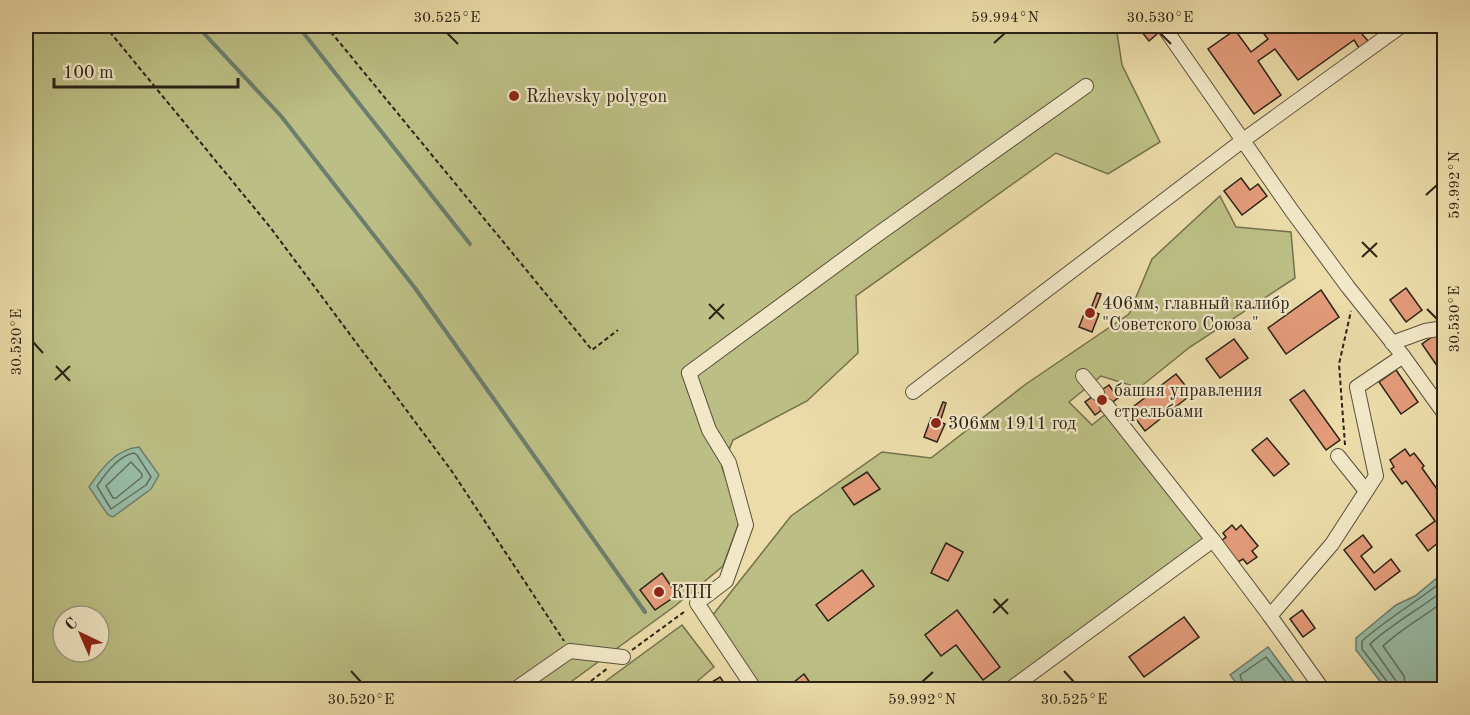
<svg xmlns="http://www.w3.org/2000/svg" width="1470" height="715" font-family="'Old Standard TT',serif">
<rect width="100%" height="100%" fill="#ebdca9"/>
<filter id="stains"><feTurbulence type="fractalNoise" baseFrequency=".00333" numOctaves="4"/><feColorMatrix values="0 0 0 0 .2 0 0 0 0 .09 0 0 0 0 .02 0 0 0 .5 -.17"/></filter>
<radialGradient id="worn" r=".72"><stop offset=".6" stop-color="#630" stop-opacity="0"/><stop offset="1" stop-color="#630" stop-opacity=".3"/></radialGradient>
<g fill="#bcbf85" stroke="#74704e" stroke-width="1.5" fill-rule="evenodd">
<path d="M26,26H1116L1122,65L1160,142L1108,174L1056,153L856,296L858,353L807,401L733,440L722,467L740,520L723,566L675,606L561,689H26ZM63,616H99V652H63Z"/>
<path d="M1220,196L1236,227L1291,232L1295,278L1190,347L1139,388L1101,376L1069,402L1092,425L1107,413L1208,539L1003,689H761L712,616L791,516L882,452L931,458L1026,384L1129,314L1152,259Z"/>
<path d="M682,625L714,667L688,689H595Z"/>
</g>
<g fill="#98bca6" stroke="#6c7e6d" stroke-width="1.5">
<path d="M139,447L159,475L151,489L113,517L108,515L89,487C101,469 116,449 139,447Z"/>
<path d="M1444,572V689H1386L1356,650V638L1396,605L1415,596Z"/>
<path d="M1268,647L1299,689H1241L1230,675Z"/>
</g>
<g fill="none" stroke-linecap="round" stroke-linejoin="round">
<g stroke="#626f5e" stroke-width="1.5">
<path d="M134,453L137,455L151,477L146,485L111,509L97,486C105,474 120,455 134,453Z"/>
<path d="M131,462L142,474V477L116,498H113L106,486Z"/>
<path d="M1245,690L1240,675L1266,657L1292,690"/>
<path d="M1390,690L1389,684L1362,649V641C1388,618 1418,601 1444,580"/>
<path d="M1397,690L1396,681L1370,644C1393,623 1420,609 1444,590"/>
<path d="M1406,690L1404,676L1383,646C1402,628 1424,617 1444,601"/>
</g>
<g stroke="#6c7e6d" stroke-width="4">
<path d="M197,26L281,116L415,288L645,612"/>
<path d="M298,26L470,244"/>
</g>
</g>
<g fill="#e39b7a" stroke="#2b2217" stroke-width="1.5">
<path d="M1148,26L1157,34L1149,41L1141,31Z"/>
<path d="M1258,26H1373L1362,34L1368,41L1359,48L1354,40L1298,80L1275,49L1258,61L1281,95L1254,114L1208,49L1235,30L1251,52L1268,39Z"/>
<path d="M1241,178L1250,190L1258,184L1267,196L1242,215L1224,191Z"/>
<path d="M1406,288L1422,310L1406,322L1390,300Z"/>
<path d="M1321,290L1339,317L1286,354L1268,328Z"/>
<path d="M1097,293L1101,294L1094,312L1099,314L1092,332L1079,327L1086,309L1090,311Z"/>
<path d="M1439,332L1444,339V376L1422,344Z"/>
<path d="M1234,339L1248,358L1220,378L1206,359Z"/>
<path d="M1396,370L1418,402L1401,414L1379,382Z"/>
<path d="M1176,374L1192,394L1145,431L1129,410Z"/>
<path d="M1109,385L1118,398L1095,415L1085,402Z"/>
<path d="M1304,390L1340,440L1326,450L1290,400Z"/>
<path d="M943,402L946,403L940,422L945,424L937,442L924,437L931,418L936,420Z"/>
<path d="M1267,438L1289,464L1274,476L1252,450Z"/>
<path d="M1405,449L1410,456L1414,453L1424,466L1422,468L1444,499V538L1428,551L1416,535L1435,521L1406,481L1402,484L1391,469L1394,467L1390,460Z"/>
<path d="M867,472L880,489L854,505L842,488Z"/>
<path d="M1232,525L1236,530L1241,525L1258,546L1252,551L1257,557L1247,564L1243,559L1238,562L1221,541L1226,537L1223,533Z"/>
<path d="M1363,535L1372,547L1361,556L1374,573L1391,559L1400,571L1375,590L1344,550Z"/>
<path d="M946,543L963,552L948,581L931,573Z"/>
<path d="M862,570L874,586L828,621L816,605Z"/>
<path d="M662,573L677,595L655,610L640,590Z"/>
<path d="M957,610L1000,667L983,680L956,645L941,656L925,635Z"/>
<path d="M1302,610L1315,628L1303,637L1290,619Z"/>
<path d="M1184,617L1199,637L1144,677L1129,657Z"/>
<path d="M804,674L815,690H784Z"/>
<path d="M720,677L729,690H699Z"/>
</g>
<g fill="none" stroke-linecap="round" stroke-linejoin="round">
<g stroke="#5b503c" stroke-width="16">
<g id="minor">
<path d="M1163,26L1292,211L1348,287L1403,356L1357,387L1376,476L1332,544L1270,616L1323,690"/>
<path d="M1392,343L1425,331L1444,328"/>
<path d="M1403,356L1444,413"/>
<path d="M1083,376L1097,393"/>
<path d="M913,392L1242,141L1401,26"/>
<path d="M1107,406L1213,540L1270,616"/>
<path d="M1338,456L1366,491"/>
<path d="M514,690L570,651L623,657"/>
<path d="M755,690L697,603L726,581L746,525L729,463L709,430L689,373L874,237L1086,86"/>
<path d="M1009,690L1213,540"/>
</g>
</g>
<g stroke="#2b2217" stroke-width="2" stroke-dasharray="4.5 3" stroke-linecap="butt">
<path d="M105,26L270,227L451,470L564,641"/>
<path d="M326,26L592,350L618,330"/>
<path d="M1345,445L1339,364L1351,311"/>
<path d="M632,650L684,612"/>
<path d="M579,690L608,668"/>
</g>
<use href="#minor" stroke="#f2e8c7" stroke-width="14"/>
</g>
<path fill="none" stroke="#2b2217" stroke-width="2" d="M447,33L458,44M1160,33L1171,44M994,43L1005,33M1426,195L1437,185M1362,242L1377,257M1362,257L1377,243M709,304L724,319M1427,309L1437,319M709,319L724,304M33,342L43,353M56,366L70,381M55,380L70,366M994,599L1008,614M993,613L1008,599M351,671L361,682M1064,671L1074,682M922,682L933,672"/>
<g fill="#8f2418" stroke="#f2e8c7" stroke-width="2">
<circle cx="514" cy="96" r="6"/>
<circle cx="1090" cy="313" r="6"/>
<circle cx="1102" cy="400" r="6"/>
<circle cx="936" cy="423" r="6"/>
<circle cx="659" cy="592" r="6"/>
</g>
<g text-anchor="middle" stroke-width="4.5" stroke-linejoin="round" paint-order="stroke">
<g font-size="18" fill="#2b2217" stroke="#f2e8c7" text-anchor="start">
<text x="526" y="102">Rzhevsky polygon</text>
<text x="1102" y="309">406мм, главный калибр<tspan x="1102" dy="21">"Советского Союза"</tspan></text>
<text x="1114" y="396">башня управления<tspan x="1114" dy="21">стрельбами</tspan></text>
<text x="948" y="429">306мм 1911 год</text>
<text x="671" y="598">КПП</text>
</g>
</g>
<rect width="1470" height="715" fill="none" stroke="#ebdca9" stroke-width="66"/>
<g transform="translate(81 634) rotate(316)"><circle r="28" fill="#f2e8c7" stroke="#a29981" stroke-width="1.5"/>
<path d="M0-4.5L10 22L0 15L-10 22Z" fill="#8f2418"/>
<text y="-9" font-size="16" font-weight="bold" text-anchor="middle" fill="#2b2217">С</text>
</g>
<path d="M54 78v9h184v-9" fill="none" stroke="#2b2217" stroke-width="3"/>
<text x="63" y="78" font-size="18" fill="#2b2217" stroke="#f2e8c7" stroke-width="4.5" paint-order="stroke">100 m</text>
<rect x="33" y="33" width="1404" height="649" fill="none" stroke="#2b2217" stroke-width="2"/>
<g font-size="15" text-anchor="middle" fill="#2b2217">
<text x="447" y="22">30.525°E</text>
<text x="1005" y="22">59.994°N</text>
<text x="1160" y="22">30.530°E</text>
<text transform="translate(1454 185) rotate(-90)" y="5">59.992°N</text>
<text transform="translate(1454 319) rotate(-90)" y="5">30.530°E</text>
<text transform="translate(16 342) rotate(-90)" y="5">30.520°E</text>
<text x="361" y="704">30.520°E</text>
<text x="922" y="704">59.992°N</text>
<text x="1074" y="704">30.525°E</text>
</g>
<rect width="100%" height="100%" filter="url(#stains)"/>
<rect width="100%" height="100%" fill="url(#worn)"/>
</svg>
